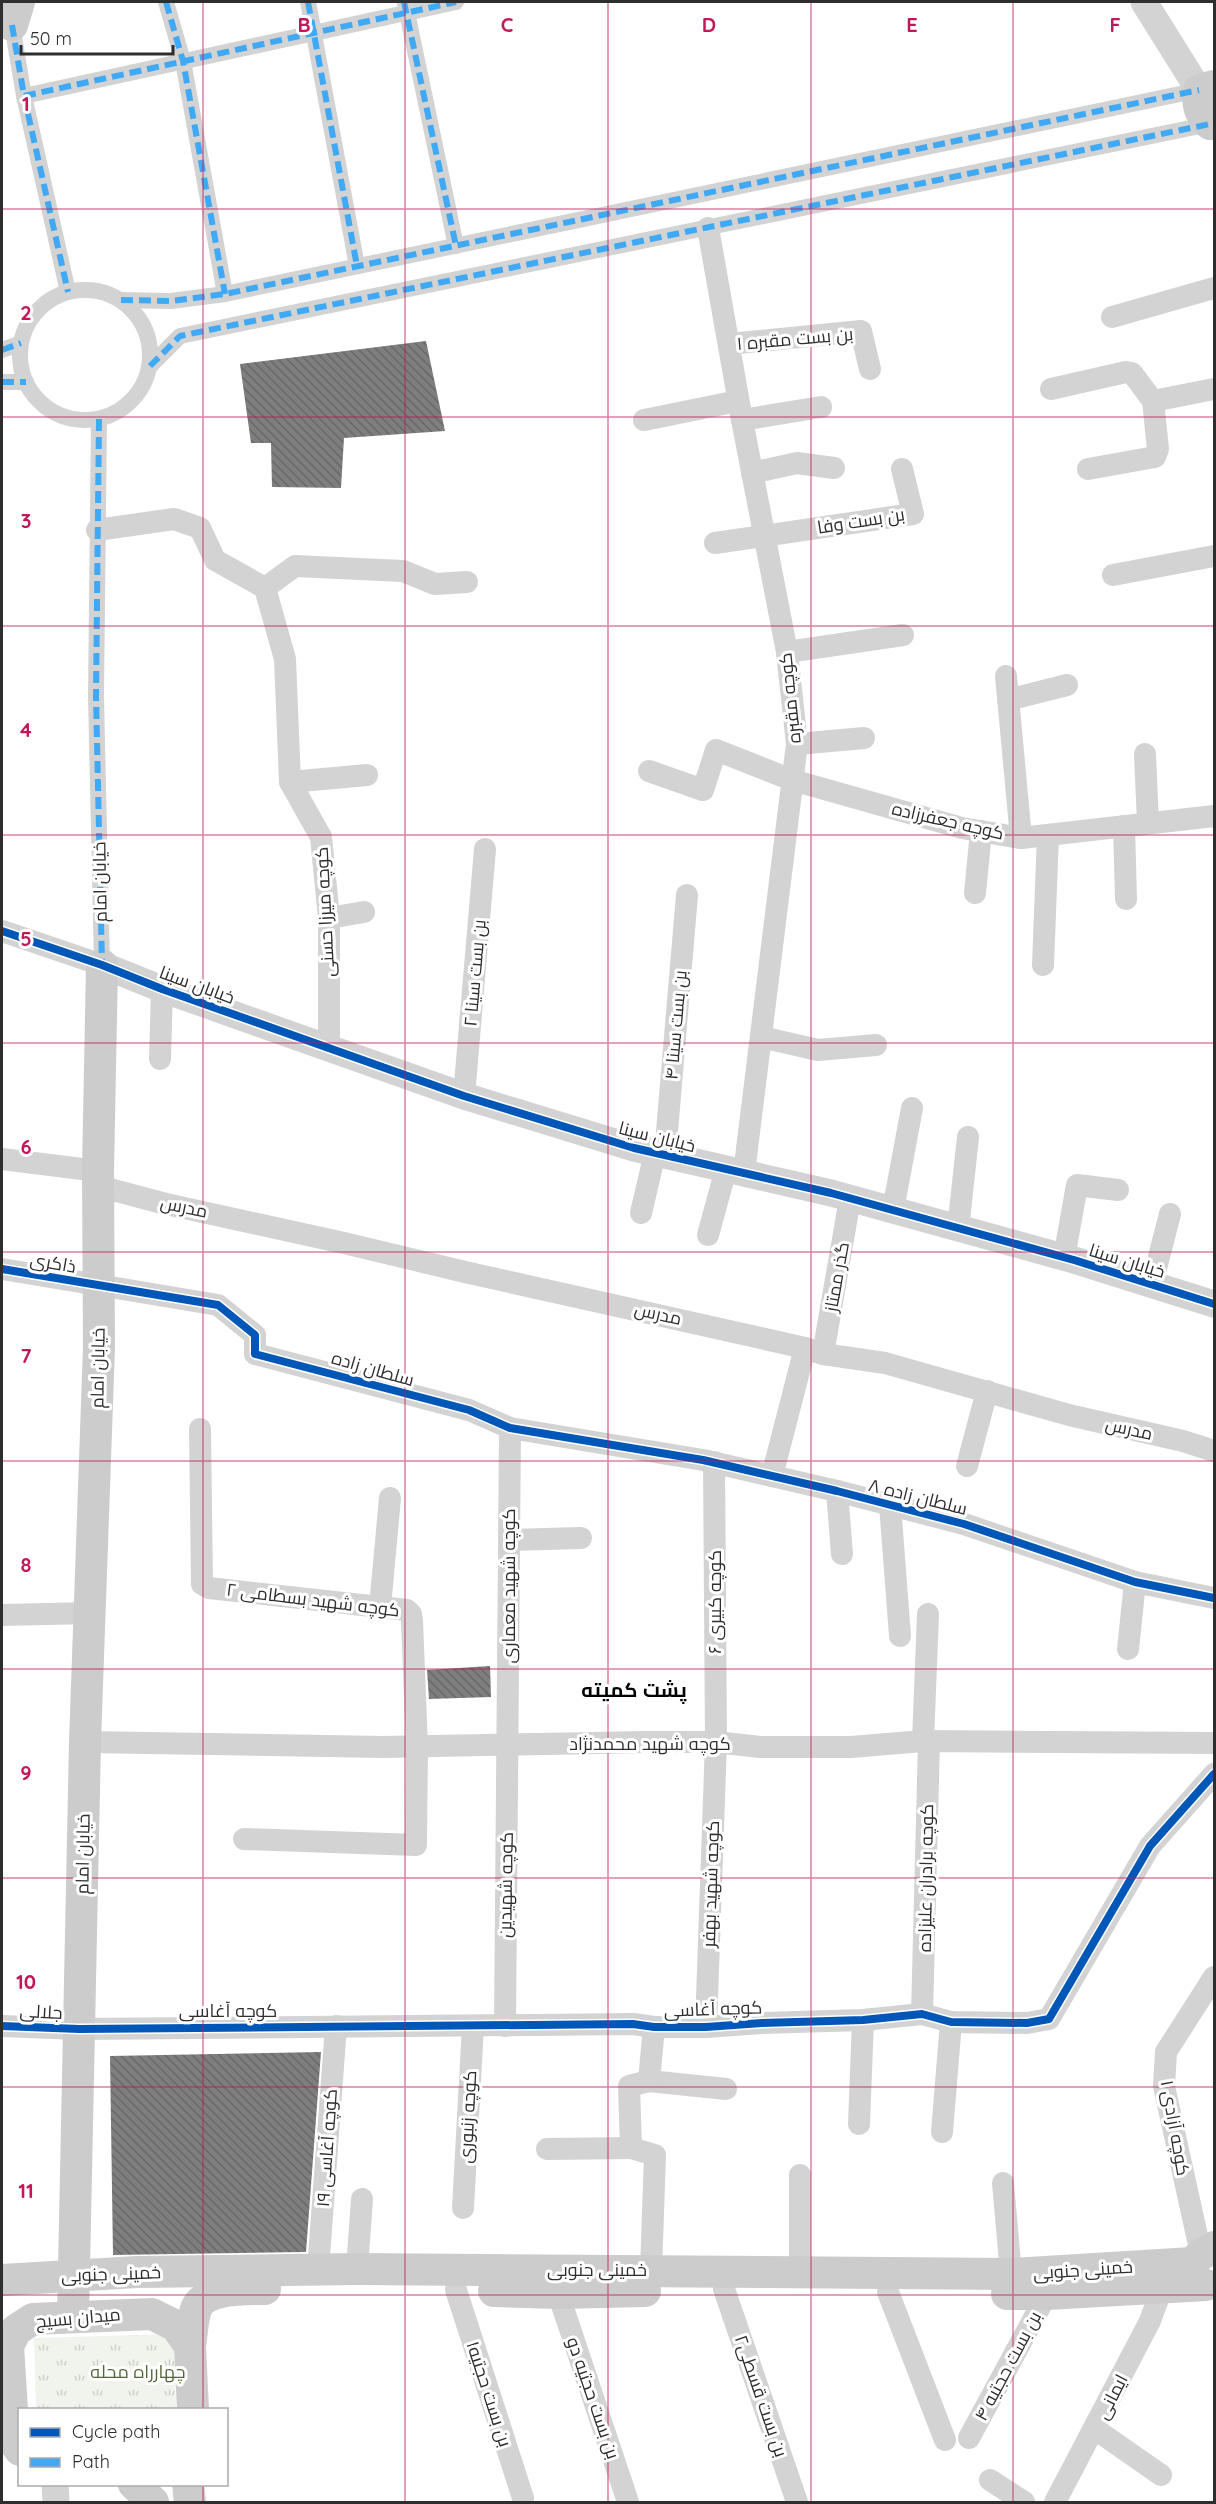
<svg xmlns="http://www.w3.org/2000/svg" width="1216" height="2504" font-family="Quicksand,Cairo,sans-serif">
<defs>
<pattern id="park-tufts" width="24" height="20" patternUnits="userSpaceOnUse" patternTransform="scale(1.5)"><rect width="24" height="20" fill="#f0f4ec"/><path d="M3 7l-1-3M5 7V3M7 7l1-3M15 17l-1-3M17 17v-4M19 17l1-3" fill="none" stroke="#ced2cb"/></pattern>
<pattern id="building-back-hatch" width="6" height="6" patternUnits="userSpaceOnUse" patternTransform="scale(1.5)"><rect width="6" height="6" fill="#7e7e7e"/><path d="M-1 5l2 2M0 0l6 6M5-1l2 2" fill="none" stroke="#686868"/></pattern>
</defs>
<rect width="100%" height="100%" fill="#fff"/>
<path fill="url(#park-tufts)" d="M174,2334L176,2409H36L34,2338Z"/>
<g fill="url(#building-back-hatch)">
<path d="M426,341L445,431L344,438L341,488L272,487L271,443H251L240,364Z"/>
<path d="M490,1666L491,1697L429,1699L427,1670Z"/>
<path d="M321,2052L306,2252L113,2255L110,2056Z"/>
</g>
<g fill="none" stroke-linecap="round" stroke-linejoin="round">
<g stroke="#d3d3d3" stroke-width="16">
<path d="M166,2L183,61L225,294"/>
<path d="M308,2L357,266"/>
<path d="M405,3L456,246"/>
<path d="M12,25L24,96L68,292"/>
<path d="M24,96L456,2"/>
<circle cx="85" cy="355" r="65"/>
<path d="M121,300L171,301L225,294L1199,90"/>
<path d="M2,350L21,343"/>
<path d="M150,366L180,336L1210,124"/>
<path d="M2,382H26"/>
<path d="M99,419L96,696L102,965"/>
</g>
<g stroke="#d3d3d3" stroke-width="22">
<path d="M708,228L742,420L787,652L797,744L744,1173"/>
<path d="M1112,317L1214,288"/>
<path d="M729,344L861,331L870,369"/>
<path d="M1051,389L1126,372L1132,373L1153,401L1214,389"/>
<path d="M644,420L738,401"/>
<path d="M742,420L821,407"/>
<path d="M1088,469L1155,457L1158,449L1153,401"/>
<path d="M752,473L797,463L834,468"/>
<path d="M97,530L174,519L200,528L215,560L265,588L285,659L290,782L321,837L329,918V1049"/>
<path d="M715,543L913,514L902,469"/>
<path d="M1113,575L1214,556"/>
<path d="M265,588L295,566L403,571L435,584L467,582"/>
<path d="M787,652L903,635"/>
<path d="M1006,676L1021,838"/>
<path d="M1008,700L1067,685"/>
<path d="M797,744L864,738"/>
<path d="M1145,754L1148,823"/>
<path d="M649,771L703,790L716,750L792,780L962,828L1021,838L1214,816"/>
<path d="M290,782L367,775"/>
<path d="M1124,826L1126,899"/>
<path d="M975,893L981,831"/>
<path d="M329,918L364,912"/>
<path d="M2,931L102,965"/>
<path d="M1043,965L1048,835"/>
<path d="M761,1037L818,1050L876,1045"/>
<path d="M160,1059L162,989"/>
<path d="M464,1096L485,849"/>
<path d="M665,1155L687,895"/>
<path d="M2,1159L98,1171"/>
<path d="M98,1186L166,1204L344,1243L465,1272L805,1348L823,1354L885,1363L1069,1415L1183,1441L1214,1451"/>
<path d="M893,1210L912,1108"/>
<path d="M641,1213L655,1153"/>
<path d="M958,1229L968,1137"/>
<path d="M708,1235L726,1169"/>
<path d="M1064,1258L1077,1185L1118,1190"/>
<path d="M2,1269L218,1305L255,1335V1354L469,1410L510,1428L703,1460L837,1491L964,1524L1135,1582L1214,1598"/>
<path d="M1152,1284L1170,1214"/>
<path d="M823,1354L850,1199"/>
<path d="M200,1429L202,1584L209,1588L407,1610L411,1614L412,1621L417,1746L416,1845L244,1839"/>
<path d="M967,1466L987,1391"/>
<path d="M772,1476L805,1348"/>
<path d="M837,1491L842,1554"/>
<path d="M890,1505L900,1636"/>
<path d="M509,1540L581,1538"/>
<path d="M380,1607L390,1498"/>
<path d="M2,1615L91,1613"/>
<path d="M1128,1649L1135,1582"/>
<path d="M923,1741L928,1614"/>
<path d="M85,1742L383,1747L646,1742H716L760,1747H851L923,1741L1214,1743"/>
<path d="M922,2014L929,1741"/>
<path d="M2,2026L79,2029L633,2024L654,2027H706L762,2023L863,2020L922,2014L951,2022L1027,2023L1049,2019L1150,1846L1214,1774"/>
<path d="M505,2026L510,1428"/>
<path d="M706,2027L716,1742L714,1462"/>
<path d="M649,2081L726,2089"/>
<path d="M859,2124L863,2020"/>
<path d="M942,2132L951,2022"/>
<path d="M547,2149L631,2148"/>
<path d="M800,2175V2274"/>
<path d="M1003,2183L1011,2274"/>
<path d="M463,2208L473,2026"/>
<path d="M1201,2254L1164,2086L1166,2052L1214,1977"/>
<path d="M357,2269L362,2199"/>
<path d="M318,2270L336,2026"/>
<path d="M651,2270L655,2155L631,2148L629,2086L649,2081L654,2027"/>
<path d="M724,2289L797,2502"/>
<path d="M456,2290L523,2498"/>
<path d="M888,2292L945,2440"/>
<path d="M558,2293L628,2502"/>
<path d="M1095,2429L1161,2475"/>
<path d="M969,2438L1047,2294"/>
<path d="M990,2480L1024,2502"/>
<path d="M1055,2502L1150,2321L1162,2288"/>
</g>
<g stroke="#d3d3d3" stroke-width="27">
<path d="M1144,2L1199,90"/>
<path d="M102,965L162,989L464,1096L634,1148L831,1193L1074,1260L1214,1304"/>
<path d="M55,2484L56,2502"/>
</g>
<g stroke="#ccc" stroke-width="32">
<path d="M12,25L19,2"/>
<path d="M1214,86L1199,90C1197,105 1199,113 1210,124L1214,123"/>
<path d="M2,2280L137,2272L357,2269L1011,2274L1192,2263"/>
<path d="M1194,2281L1190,2277C1193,2258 1198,2256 1214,2247"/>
<path d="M494,2291L558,2293L645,2291"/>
<path d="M1007,2294H1047L1206,2285"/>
<path d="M73,2317L85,1742L99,1347L98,1171L102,965"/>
<path d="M190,2346C192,2335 192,2321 196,2309C204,2288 246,2289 265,2289"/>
<path d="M20,2450L14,2442L8,2346L16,2330L33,2319L152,2314L176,2326L190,2346L193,2410"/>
<path d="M134,2484L153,2502"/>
<path d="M188,2484L190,2502"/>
</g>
<g stroke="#3fa9f5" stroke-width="6" stroke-dasharray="12 6" stroke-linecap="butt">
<path d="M166,2L183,61L225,294"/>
<path d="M308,2L357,266"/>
<path d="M404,2L456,246"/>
<path d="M12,25L24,96L68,292"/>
<path d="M24,96L456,2"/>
<path d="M121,300L171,301L225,294L1199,90"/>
<path d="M2,350L21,343"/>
<path d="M150,366L180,336L1210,124"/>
<path d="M2,382H26"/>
<path d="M99,419L96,696L102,965"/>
</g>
<g stroke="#fff" stroke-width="11">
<g id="cycleway">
<path d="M2,931L102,965L162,989L464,1096L634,1148L831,1193L1074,1260L1214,1304"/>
<path d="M2,1269L218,1305L255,1335V1354L469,1410L510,1428L703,1460L837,1491L964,1524L1135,1582L1214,1598"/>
<path d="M2,2026L79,2029L633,2024L654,2027H706L762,2023L863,2020L922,2014L951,2022L1027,2023L1049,2019L1150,1846L1214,1774"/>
</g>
</g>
<use href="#cycleway" stroke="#0057b8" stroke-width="8"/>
</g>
<path fill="none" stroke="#c2185b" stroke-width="1.5" stroke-opacity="0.55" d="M203,2V2410M405,2V2502M608,2V2502M811,2V2502M1013,2V2502M2,209H1214M2,417H1214M2,626H1214M2,835H1214M2,1043H1214M2,1252H1214M2,1461H1214M2,1669H1214M2,1878H1214M2,2087H1214M2,2295H1214M203,2484V2502"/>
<g text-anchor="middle" stroke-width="6" stroke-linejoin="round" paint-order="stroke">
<g font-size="18" fill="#2e2e2e" stroke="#fff">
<text transform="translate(795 339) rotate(-5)" y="6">بن بست مقبره ۱</text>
<text transform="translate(861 521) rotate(-9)" y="6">بن بست وفا</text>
<text transform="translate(790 698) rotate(-96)" y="6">کوچه مقبره</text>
<text transform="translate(948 821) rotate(13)" y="6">کوچه جعفرزاده</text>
<text transform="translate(100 882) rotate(-91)" y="6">خیابان امام</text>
<text transform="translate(325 912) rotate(-93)" y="6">کوچه میرزا حسنی</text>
<text transform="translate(475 973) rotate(-85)" y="6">بن بست سینا ۲</text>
<text transform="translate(197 985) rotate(20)" y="6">خیابان سینا</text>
<text transform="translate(676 1025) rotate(-85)" y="6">بن بست سینا ۴</text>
<text transform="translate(657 1137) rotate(14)" y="6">خیابان سینا</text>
<text transform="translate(184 1207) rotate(12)" y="6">مدرس</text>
<text transform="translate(1127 1261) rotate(17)" y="6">خیابان سینا</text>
<text transform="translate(53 1263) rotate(10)" y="6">ذاکری</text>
<text transform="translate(837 1277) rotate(-80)" y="6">گذر ممتاز</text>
<text transform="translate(658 1314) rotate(13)" y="6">مدرس</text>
<text transform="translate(98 1368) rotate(-89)" y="6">خیابان امام</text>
<text transform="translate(373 1369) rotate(16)" y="6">سلطان زاده</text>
<text transform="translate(1129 1429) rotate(13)" y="6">مدرس</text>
<text transform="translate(918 1497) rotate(14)" y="6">سلطان زاده ۸</text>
<text transform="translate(509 1586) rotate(-90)" y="6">کوچه شهید معماری</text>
<text transform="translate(313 1600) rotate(7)" y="6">کوچه شهید بسطامی ۲</text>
<text transform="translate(715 1602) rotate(-90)" y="6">کوچه کبیری ۶</text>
<text x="650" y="1750">کوچه شهید محمدنژاد</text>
<text transform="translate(83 1854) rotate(-89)" y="6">خیابان امام</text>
<text transform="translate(926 1878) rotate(-89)" y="6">کوچه برادران علیزاده</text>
<text transform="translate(711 1884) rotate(-88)" y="6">کوچه شهید بهفر</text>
<text transform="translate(506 1885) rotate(-89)" y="6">کوچه شهیدین</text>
<text transform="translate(713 2009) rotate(-2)" y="6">کوچه آغاسی</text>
<text x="228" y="2017">کوچه آغاسی</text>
<text transform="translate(41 2012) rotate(3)" y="6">جلالی</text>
<text transform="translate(468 2117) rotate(-87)" y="6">کوچه زنبوری</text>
<text transform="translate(1175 2128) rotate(80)" y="6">کوچه آزادی ۱</text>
<text transform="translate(327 2148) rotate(-86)" y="6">کوچه آغاسی ۱۹</text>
<text x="597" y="2276">خمینی جنوبی</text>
<text transform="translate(1083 2270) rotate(-4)" y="6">خمینی جنوبی</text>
<text transform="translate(111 2274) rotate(-2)" y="6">خمینی جنوبی</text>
<text transform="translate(78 2318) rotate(-5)" y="6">میدان بسیج</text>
<text transform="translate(1008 2366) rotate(-62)" y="6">بن بست حجتیه ۴</text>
<text transform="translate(489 2394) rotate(72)" y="6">بن بست حجتیه۱</text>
<text transform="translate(761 2396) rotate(71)" y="6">بن بست قسطی۲</text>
<text transform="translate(1112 2397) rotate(-63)" y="6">ایمانی</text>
<text transform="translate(593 2398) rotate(71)" y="6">بن بست حجتیه دو</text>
</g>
<g font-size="18" fill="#53673d" stroke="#fff">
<text x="138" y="2378">چهارراه محله</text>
</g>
<g font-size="20" font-weight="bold" fill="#000" stroke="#fff">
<text x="634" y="1697">پشت کمیته</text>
</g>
</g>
<g font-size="20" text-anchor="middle" font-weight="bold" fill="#c2185b" stroke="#fff" stroke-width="6" stroke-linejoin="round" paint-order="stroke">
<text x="304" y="32">B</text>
<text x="507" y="32">C</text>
<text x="709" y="32">D</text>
<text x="912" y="32">E</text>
<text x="1115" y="32">F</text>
<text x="26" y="111">1</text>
<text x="26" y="320">2</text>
<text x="26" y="528">3</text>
<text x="26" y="737">4</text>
<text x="26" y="946">5</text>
<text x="26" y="1154">6</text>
<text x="26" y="1363">7</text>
<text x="26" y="1572">8</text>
<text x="26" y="1780">9</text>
<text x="26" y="1989">10</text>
<text x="26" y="2198">11</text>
</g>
<rect width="1216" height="2504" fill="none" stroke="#2e2e2e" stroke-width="6"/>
<rect x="18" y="2408" width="210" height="78" fill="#ffffff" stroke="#ababab" stroke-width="1.5"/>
<rect x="30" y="2428" width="30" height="9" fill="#0057b8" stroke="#ababab" stroke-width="1.5"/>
<text x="72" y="2438" font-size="18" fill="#2e2e2e">Cycle path</text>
<rect x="30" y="2458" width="30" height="9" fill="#3fa9f5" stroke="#ababab" stroke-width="1.5"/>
<text x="72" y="2468" font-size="18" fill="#2e2e2e">Path</text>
<path d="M21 45v9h152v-9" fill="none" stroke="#2e2e2e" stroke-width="3"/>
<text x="30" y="45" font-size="18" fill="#2e2e2e" stroke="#ffffff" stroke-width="4.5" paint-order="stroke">50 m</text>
</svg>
